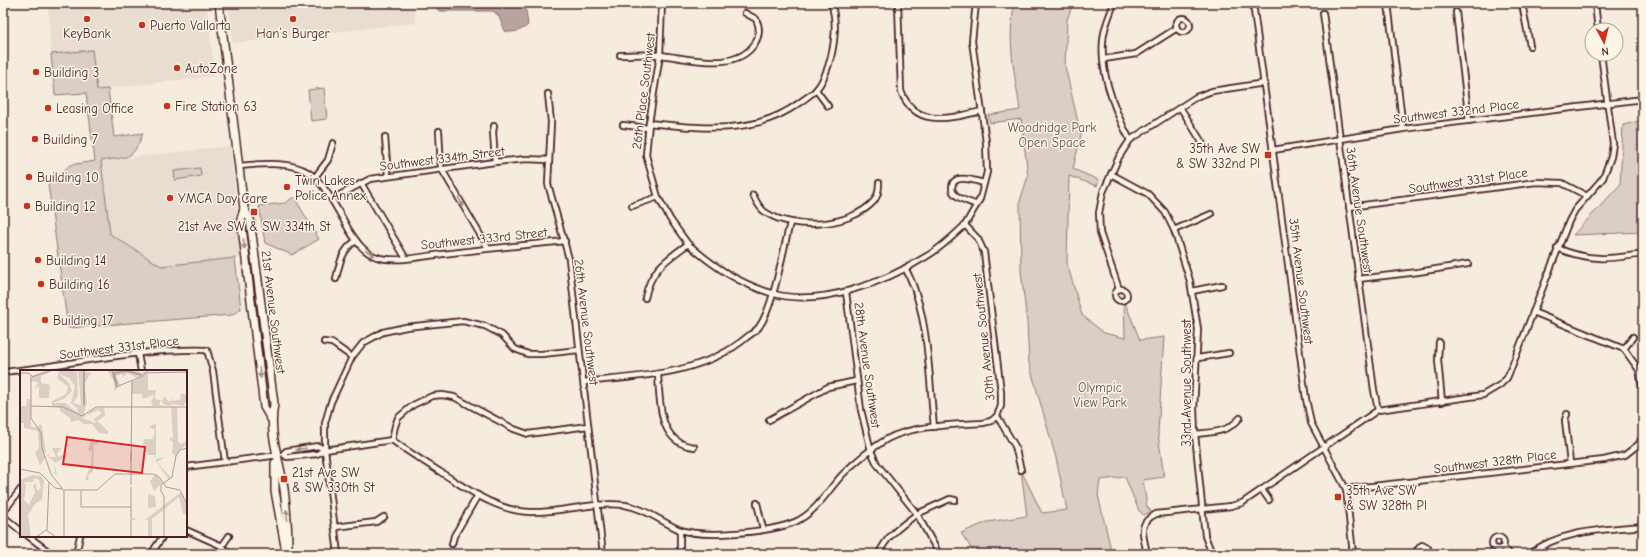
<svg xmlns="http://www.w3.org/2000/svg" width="1646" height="557" font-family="'Comic Neue',sans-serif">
<rect width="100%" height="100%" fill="#f5ecde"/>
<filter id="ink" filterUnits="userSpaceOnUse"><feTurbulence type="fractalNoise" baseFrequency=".025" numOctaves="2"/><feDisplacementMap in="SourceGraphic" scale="8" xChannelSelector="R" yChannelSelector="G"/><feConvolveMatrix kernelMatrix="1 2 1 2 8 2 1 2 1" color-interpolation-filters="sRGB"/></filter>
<g filter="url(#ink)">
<g fill="#e8ddd0">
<path d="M48,3H206L215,76L97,90L92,50L51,54Z"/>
<path d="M228,3H414L416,23L233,43Z"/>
<path d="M230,146L242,257L161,266L110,234L101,161Z"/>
</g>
<g fill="#dbcec4" stroke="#927678">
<path d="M1015,3H1073L1067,20L1065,66L1081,135L1073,169L1099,180L1097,186L1069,176L1067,263L1082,315L1104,333L1125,338L1124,300L1140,340L1164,337L1158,433L1164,477L1143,480L1147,507L1151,511L1144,515L1139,511L1125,477L1100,480L1098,495L1112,554H975L961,533L987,522L1027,516L1021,470L1042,513L1067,510L1056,458L1029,363L1027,322L1021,271L1020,201L1028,176L1021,119L990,123L988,115L1020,110C1015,74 1006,39 1015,3Z"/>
<path d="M92,50L97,90L108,89L114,137L143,133C132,162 128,156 101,161L110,234L161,266L235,258L241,309L232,315L68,328L48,184L70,165L95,161L86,93L55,95L51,54Z"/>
<path d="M324,88L327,119L311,121L308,90Z"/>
<path d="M1643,120V232L1573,235L1620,185L1623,125Z"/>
<path d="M200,168L201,176L175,180L174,171Z"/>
<path d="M294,197L319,239L292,255L265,243L259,206L285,203Z"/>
</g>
<path fill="#b8a39e" stroke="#8c6e70" d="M420,3H525L528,25C522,30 513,34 505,31L498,15L493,11H439L434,5Z"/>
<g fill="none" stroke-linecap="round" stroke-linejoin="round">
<g stroke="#4a1f2b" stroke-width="8">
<g id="street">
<path d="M898,3L901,91C915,129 951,118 982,111"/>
<path d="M976,3L972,41L986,142L987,172L980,199L965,225L978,239L984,252L1001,392V406L997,416L1015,446L1021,470"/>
<path d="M1114,3C1111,12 1107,21 1105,29C1096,64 1114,110 1130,140"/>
<path d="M1253,3L1306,399L1311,423L1346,489L1353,554"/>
<path d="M1388,3L1403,129"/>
<path d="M1522,3L1530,46"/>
<path d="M1595,3L1598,30"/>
<path d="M1456,12L1469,121"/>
<path d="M1323,13L1374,390L1378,410"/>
<circle cx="1183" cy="25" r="7"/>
<path d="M620,55C633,55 647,54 660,55C689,58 737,73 755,43C760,35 760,27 756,19L745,13"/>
<path d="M1104,59L1136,54L1177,28"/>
<path d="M816,90L828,106"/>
<path d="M548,94L551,122L548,184L569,259L603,554"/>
<path d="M1180,107L1203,144"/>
<path d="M649,123C700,128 755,136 799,103C804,99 811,95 816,90C823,82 828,68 831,57C835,40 837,20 831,3"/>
<path d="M623,125L648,128"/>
<path d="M494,126L493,132L495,162"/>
<path d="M439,131L441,168L488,248"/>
<path d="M385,137L388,176"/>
<path d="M1273,150L1403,129L1643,99"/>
<path d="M239,166C311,159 315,169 349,230C356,241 364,253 377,257C394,263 425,256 443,254C484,249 524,245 565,241"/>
<path d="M1111,174L1148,194L1165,212L1174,230L1190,281L1198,329L1194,409L1195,434L1205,536L1212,554"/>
<path d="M315,177L328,160L333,143"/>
<path d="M361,183L405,257"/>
<path d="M753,195C756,201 759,208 765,212C793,231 851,227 874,201C878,196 879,189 879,183"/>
<path d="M332,199L370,179L495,162L526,159L549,160"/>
<path d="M977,205C970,202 962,200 957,196C954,194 952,191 952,188C952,172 976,181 984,183"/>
<path d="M632,206L658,197"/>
<path d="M1349,207L1536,182L1562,183L1587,196"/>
<path d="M1174,230L1211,214"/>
<path d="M688,244C713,266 738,283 771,293C819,308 886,282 927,256C941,248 953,236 965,225"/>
<path d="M1557,248C1590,262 1609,259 1643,254"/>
<path d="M905,268C929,310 929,378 934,427"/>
<path d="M336,279C339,265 342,249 356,241"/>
<path d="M1358,279L1418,272L1468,264"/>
<circle cx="1121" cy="295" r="6"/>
<path d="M1119,289L1100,233L1099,213L1103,192L1119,157L1130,140L1196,97L1212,91L1265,83"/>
<path d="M1192,291L1222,285"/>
<path d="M846,292L861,410L871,451L877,464L917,514C901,526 886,536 879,554"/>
<path d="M645,298C651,269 665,261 688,244L670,219L658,197L646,155L649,123L660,55L662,3"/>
<path d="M1533,312L1624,349"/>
<path d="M1633,337L1624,349L1639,370L1643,391"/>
<path d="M324,342L332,343L352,357"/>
<path d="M1439,342L1438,360L1442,402"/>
<path d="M138,354L141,371"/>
<path d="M1198,358L1229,353"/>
<path d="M3,372C71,365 139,348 207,350L213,371L225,462"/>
<path d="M658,374C660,402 658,443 694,447"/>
<path d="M584,382C639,376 703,375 747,337C751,334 756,331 759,327C774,306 783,250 790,223"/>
<path d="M1567,414L1565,420L1570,463"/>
<path d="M769,420L828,387L856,381"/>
<path d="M1195,434C1213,432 1227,433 1240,418"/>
<path d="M392,440L395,426L398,418L413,405L432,396L442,395L454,397L514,429L528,434L588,426"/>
<path d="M1639,444L1643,435"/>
<path d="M325,450L318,446L286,451L283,454L287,457L317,454L325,450L392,440C408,452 425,462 442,473C469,490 497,511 530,512C562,513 593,501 625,505C644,508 660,521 678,529C702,539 771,532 795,522C817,512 827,491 843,474C855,462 872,448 887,439C913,425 954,425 983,423L991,421L997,416"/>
<path d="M186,467L279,455"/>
<path d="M1346,489L1604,460L1625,455L1639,444L1643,446"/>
<path d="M1262,490L1269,500"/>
<path d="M757,503L763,529"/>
<path d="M3,512L21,489"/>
<path d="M3,516L21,531"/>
<path d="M335,527L376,522L384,517"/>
<path d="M186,530L222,546L229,554"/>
<path d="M680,530V554"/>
<path d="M28,536L52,554"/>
<circle cx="1498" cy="543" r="6"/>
<path d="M452,544L454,536L478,495"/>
<path d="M222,546L229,536"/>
<path d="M1503,548L1510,554"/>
<path d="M76,554L80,536"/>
<path d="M151,554L163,536"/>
<path d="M338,554L325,450V423L331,402L352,357L363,343L383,332L406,327L463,321L485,326L502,335L515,349L528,354H542L579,350"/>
<path d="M939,554L917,514L950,499L955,500"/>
<path d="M1147,554C1144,536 1136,524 1156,514L1231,506L1242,503L1378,410L1483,395L1500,385L1507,378L1512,366L1569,221L1575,210L1603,178L1611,157L1613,144L1601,54"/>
<path d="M1416,554L1417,550L1422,545L1428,548L1429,554"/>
<path d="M1529,554C1561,530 1604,530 1643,526"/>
</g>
</g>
<g stroke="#4a1f2b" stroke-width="10">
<g id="primary">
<path d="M219,3L244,209"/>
<path d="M271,419L264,407L241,219L244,209L250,219L274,404C268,435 280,459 284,489C287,511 288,532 288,554"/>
<path d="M275,463V491L285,546"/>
</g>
</g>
<use href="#street" stroke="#fcf5e5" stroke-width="4.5"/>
<use href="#primary" stroke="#fcf5e5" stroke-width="7"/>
</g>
<defs><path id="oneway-solid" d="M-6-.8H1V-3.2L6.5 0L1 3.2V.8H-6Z"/></defs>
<g fill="#a38a88">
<use href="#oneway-solid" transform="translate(461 202) rotate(59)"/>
<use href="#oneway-solid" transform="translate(244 244) rotate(83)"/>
<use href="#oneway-solid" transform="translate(370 253) rotate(32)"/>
<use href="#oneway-solid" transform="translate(260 373) rotate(83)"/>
<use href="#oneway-solid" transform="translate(301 449) rotate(172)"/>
<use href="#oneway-solid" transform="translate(287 515) rotate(-96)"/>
</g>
</g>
<g fill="#c8321e" stroke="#fcf5e5" stroke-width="1.5">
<circle cx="87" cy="19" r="4"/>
<circle cx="293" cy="19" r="4"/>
<circle cx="142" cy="25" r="4"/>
<circle cx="177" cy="68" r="4"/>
<circle cx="36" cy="72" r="4"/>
<circle cx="167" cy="106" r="4"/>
<circle cx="48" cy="108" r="4"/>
<circle cx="35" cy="139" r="4"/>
<rect x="1264" y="151" width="8" height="8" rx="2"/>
<circle cx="29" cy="177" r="4"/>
<circle cx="287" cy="187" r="4"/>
<circle cx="170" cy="198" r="4"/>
<circle cx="27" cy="206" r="4"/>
<rect x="250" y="208" width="8" height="8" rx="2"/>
<circle cx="38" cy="260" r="4"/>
<circle cx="41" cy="284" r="4"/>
<circle cx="45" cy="320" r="4"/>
<rect x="280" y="475" width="8" height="8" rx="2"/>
<rect x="1334" y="493" width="8" height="8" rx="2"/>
</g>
<g text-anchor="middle" stroke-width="3" stroke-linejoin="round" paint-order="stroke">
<g font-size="13" fill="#4a1f2b" stroke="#fcf5e5" text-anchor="start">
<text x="150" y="30">Puerto Vallarta</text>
<text x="87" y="38" text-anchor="middle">KeyBank</text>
<text x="293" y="38" text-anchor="middle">Han’s Burger</text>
<text x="185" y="73">AutoZone</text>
<text x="44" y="77">Building 3</text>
<text x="175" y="111">Fire Station 63</text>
<text x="56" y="113">Leasing Office</text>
<text x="43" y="144">Building 7</text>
<text x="1260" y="153" text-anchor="end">35th Ave SW<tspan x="1260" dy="15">&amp; SW 332nd Pl</tspan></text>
<text x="37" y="182">Building 10</text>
<text x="295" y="185">Twin Lakes<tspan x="295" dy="15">Police Annex</tspan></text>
<text x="178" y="203">YMCA Day Care</text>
<text x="35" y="211">Building 12</text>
<text x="254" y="231" text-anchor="middle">21st Ave SW &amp; SW 334th St</text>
<text x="46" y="265">Building 14</text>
<text x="49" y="289">Building 16</text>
<text x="53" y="325">Building 17</text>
<text x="292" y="477">21st Ave SW<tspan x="292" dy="15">&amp; SW 330th St</tspan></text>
<text x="1346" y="495">35th Ave SW<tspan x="1346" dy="15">&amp; SW 328th Pl</tspan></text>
</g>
<g font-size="13" fill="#4a1f2b" stroke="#fcf5e5">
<text transform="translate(643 91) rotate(-83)" y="5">26th Place Southwest</text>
<text transform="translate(1456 111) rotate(-7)" y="5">Southwest 332nd Place</text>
<text transform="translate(442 158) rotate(-7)" y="5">Southwest 334th Street</text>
<text transform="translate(1468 180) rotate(-8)" y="5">Southwest 331st Place</text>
<text transform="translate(1360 210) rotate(82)" y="5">36th Avenue Southwest</text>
<text transform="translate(484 238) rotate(-6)" y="5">Southwest 333rd Street</text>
<text transform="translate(1302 281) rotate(83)" y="5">35th Avenue Southwest</text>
<text transform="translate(274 312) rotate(83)" y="5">21st Avenue Southwest</text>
<text transform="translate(587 322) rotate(83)" y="5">26th Avenue Southwest</text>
<text transform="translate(983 337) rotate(-96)" y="5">30th Avenue Southwest</text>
<text transform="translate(119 347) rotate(-7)" y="5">Southwest 331st Place</text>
<text transform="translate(868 365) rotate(82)" y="5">28th Avenue Southwest</text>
<text transform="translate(1186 383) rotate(-90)" y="5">33rd Avenue Southwest</text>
<text transform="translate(1495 461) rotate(-7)" y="5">Southwest 328th Place</text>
</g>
<g font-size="13" fill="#6e4b51" stroke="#fcf5e5">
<text x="1052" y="132">Woodridge Park<tspan x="1052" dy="15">Open Space</tspan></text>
<text x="1100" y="392">Olympic<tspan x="1100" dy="15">View Park</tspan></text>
</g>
</g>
<g transform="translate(20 370)">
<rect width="167" height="167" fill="#f5ecde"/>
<path d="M28,0H34L21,6V13L30,15L29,28H19V16L15,19L18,12L10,11V6ZM35,0H51L57,2L58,26L53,33L61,35L58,0L71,3L64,14L67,32L64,43L66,46L72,39L84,37L85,46L77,51L88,61V64L79,63L72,54H64L58,50L51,52L50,48L40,41V38L32,36V31L46,24L48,17L37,8L39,2ZM39,4L49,8L55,16L51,33L57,38L58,43L45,33H33L44,29L52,21L49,13ZM78,40L82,43L74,49L76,53L62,48ZM87,0H114L124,4L117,8L108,3L103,7L102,4L96,6L100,15L94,22L95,13ZM128,3V20H136L135,29L141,30L139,35L144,36H133L131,32L135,24L123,29L122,24H111L112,12ZM160,24H167V37L166,31L163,36L154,34L148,36L142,33L144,26L149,32L152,31V28L154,31L161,29ZM7,29H11V56L15,58L21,54L22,56L26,82L23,84L26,87L20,95L15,83L19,78L18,61L4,58V53H0V36H6ZM151,37H157L158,72L161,74L167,70V76H164L155,86L152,83L153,72L149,69L153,67ZM136,53V89L145,87L137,92L151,108L149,110L136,91L135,85H128L123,75L124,69H133L135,60L129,57ZM72,68L79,72L76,75L74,73L73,102L69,104L68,110H65L71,94L72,82L68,80ZM32,78H42L37,83L38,87L48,83L45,88L34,93L37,104H31L35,103L34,91L27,86L29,83V87H36ZM136,104L142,113L134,121L130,111ZM13,105L21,106L24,110L22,130L16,133L8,145L11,167H0V110ZM14,108L19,110L21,118L17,121L16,114L13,115L15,122L9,135L4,130L6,116L4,112H13ZM161,122L167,135V144H163L159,127L132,149V167H128V150H111L115,147V150H125ZM128,124L135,126L136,137L128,138Z" fill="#dbcec4" fill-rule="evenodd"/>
<path fill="none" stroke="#b8a39e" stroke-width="2" d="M64,0V35M97,15L94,3L107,1L122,5"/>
<path fill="none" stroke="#b19a96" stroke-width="1" d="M92,0L96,17L123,6L128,0M0,3H8L12,6M123,3L167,2M11,7V48L21,63L22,78L31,104L44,121V167M12,7L33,0M11,36L43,37L62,46L76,37H167M111,82V92L112,11M0,99L20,103L35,118L42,119M111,115V92M44,120H77L95,104H133L139,107L146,117L160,120L167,134M61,121V137H111M141,122V115L152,107L156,86L160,80L167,78M142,122L144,127V167M27,160L29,112M16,167L26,160L36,167M111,167V117"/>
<path fill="#d62828" fill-opacity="0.15" stroke="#d62828" stroke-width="2" d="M47,67L125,77L122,103L43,94Z"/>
<rect width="167" height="167" fill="none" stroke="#4a1f2b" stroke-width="2"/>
</g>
<rect width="1646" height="557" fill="none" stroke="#fcf5e5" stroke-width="16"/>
<rect x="8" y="8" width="1630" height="541" fill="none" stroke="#4a1f2b" stroke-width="1.5" filter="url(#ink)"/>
<g transform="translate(1604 42) rotate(173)"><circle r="19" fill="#fcf5e5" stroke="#b59f9b"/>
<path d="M0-3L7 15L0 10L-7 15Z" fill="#c8321e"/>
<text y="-6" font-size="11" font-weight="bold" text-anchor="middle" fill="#4a1f2b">N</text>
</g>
</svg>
